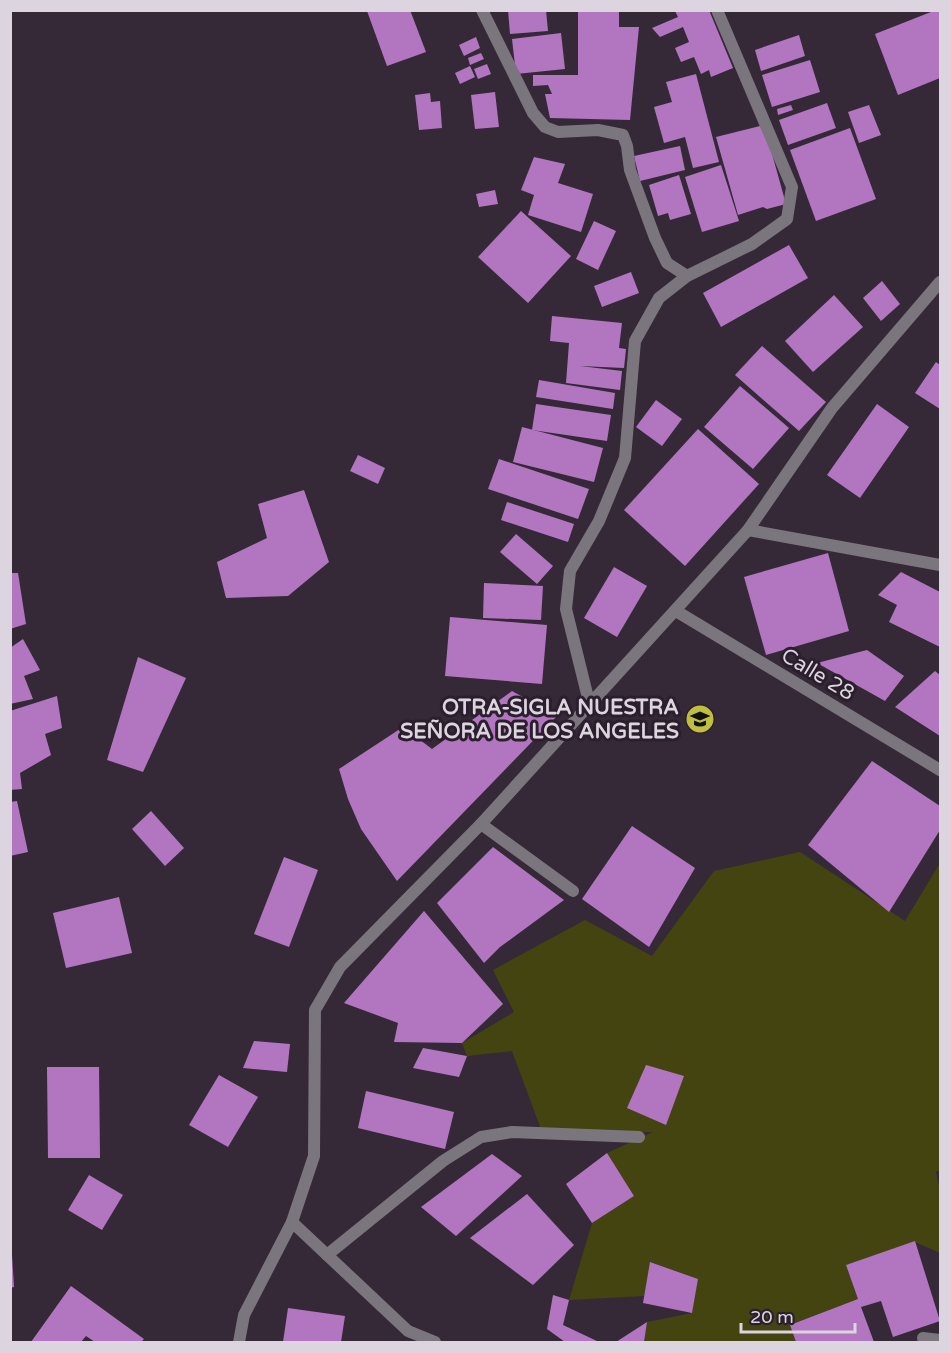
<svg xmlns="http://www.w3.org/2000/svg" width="951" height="1353" font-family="'Varela Round',sans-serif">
<rect width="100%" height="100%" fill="#352938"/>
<path fill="#444410" d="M800,852L905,921L940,863V1170L936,1172L940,1191V1253L915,1242L846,1265L858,1299L790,1325L796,1342H644L647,1322L692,1313L698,1279L651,1262L644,1296L569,1300L592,1223L634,1196L607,1153L653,1132H542L512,1051L467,1056L462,1043L514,1012L493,970L585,920L652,956L714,871Z"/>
<g fill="#b276c1">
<path d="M369,10H410L426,52L387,66L367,11Z"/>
<path d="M508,10H546L548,31L510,34Z"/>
<path d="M578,10H619V27H639L630,120L550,118L545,94H552L548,85L533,86V75H578Z"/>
<path d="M677,10H709L733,68L711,77L709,70L701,74L694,57L681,62L675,48L689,42L683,27L660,37L652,28L678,17L675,11Z"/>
<path d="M936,10H940V78L898,95L875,34Z"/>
<path d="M561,33L565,69L516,74L512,39Z"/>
<path d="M799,35L805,56L761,71L755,50Z"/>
<path d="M476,37L480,48L464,56L459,45Z"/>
<path d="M481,53L484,59L470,65L468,58Z"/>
<path d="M810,60L820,92L772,107L762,75Z"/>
<path d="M487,64L491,74L478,79L474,69Z"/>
<path d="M470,66L475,77L460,84L455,73Z"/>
<path d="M696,74L719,162L693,168L685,137L664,143L654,107L672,102L666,82Z"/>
<path d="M495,92L499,127L475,129L471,95Z"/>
<path d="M430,93L431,102L440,101L442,128L419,130L415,95Z"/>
<path d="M827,103L836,128L788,145L779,120Z"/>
<path d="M791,105L793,110L778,115L777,109Z"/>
<path d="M869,105L881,135L859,143L848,112Z"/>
<path d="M764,125L786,204L767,209L763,207L738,215L716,137Z"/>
<path d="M850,128L876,199L816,221L790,150Z"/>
<path d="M680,146L685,170L640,181L634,156Z"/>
<path d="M534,157L565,164L558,183L593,194L581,232L528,215L534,195L521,190Z"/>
<path d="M721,165L739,221L702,232L685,177Z"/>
<path d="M679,175L691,214L670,220L668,213L658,216L649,185Z"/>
<path d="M495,190L498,204L479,207L476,194Z"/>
<path d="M521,211L571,256L528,303L478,257Z"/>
<path d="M594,221L616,231L598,270L576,259Z"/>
<path d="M789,245L808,278L721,327L703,293Z"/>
<path d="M631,272L639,293L602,307L594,286Z"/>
<path d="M882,281L900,304L881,321L863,298Z"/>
<path d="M834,295L863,327L813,372L785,341Z"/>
<path d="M552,316L622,323L619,348L626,349L624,368L580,366L622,371L620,390L566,383L569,343L550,341Z"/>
<path d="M762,346L826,402L799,431L735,375Z"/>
<path d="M936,362L940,365V409L915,393Z"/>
<path d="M539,380L615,393L613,409L536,397Z"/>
<path d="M740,386L789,428L753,469L704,427Z"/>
<path d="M656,400L682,419L662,446L636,427Z"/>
<path d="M536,404L611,415L607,441L532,430Z"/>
<path d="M877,404L909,427L860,498L827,475Z"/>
<path d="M522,427L603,448L594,482L513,462Z"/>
<path d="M698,429L759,484L685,566L624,510Z"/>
<path d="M358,455L385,468L378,484L350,471Z"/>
<path d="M499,459L589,489L578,519L488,489Z"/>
<path d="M304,490L329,562L288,596L226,598L217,562L267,538L258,504Z"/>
<path d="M507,502L574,524L568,542L501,520Z"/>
<path d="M516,534L553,566L537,584L500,552Z"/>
<path d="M828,553L849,631L766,655L744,577Z"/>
<path d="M614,567L647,586L617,637L584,618Z"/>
<path d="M901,572L940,592V647L889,622L897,605L878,595Z"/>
<path d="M10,573H18L26,624L10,629Z"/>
<path d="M484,583L543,586L541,620L483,618Z"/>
<path d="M450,617L547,625L542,684L445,676Z"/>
<path d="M23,639L40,670L24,676L33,699L10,704V648Z"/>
<path d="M867,650L904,676L885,701L817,663Z"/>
<path d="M138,657L186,678L143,772L107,760Z"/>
<path d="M935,671L940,675V736L895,707Z"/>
<path d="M512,691L557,716L397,881L361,829L348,799L339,769L403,727L432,749Z"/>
<path d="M57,696L62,728L45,734L51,755L20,773L22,789L10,790V711Z"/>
<path d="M872,761L940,806V830L889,912L808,845Z"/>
<path d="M17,801L28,852L10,856V802Z"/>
<path d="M151,811L184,848L165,866L132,829Z"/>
<path d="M632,826L695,868L649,947L582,899Z"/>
<path d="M493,847L564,900L500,947L484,963L437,903Z"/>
<path d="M284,857L318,870L289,947L254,934Z"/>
<path d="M119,897L132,953L66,968L53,913Z"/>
<path d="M424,911L503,1004L462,1043L394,1042L398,1023L344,1003Z"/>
<path d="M254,1041L290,1044L287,1072L243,1068Z"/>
<path d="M423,1048L467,1056L459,1077L413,1068Z"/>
<path d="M646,1065L684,1076L666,1125L627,1108Z"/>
<path d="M47,1067H99L100,1158H48Z"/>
<path d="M219,1075L258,1097L228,1147L189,1125Z"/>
<path d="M366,1091L454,1112L445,1149L358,1128Z"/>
<path d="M607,1153L634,1196L592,1223L566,1184Z"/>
<path d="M492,1154L522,1176L456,1236L421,1207Z"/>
<path d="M89,1175L123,1195L102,1230L68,1210Z"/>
<path d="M527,1194L574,1245L533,1285L470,1238Z"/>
<path d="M915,1241L940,1321L893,1337L881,1301L861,1307L874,1342H796L790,1325L858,1299L846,1265Z"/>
<path d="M10,1255H12L14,1287L10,1288Z"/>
<path d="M650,1262L698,1279L692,1313L643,1303Z"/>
<path d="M71,1286L144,1339L141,1342H95L86,1336L81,1342H31Z"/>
<path d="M553,1295L569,1300L563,1325L599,1342H565L547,1329Z"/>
<path d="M288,1308L345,1316L341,1342H283Z"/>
<path d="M647,1322L644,1342H616Z"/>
</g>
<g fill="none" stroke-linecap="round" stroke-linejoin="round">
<path stroke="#7b757d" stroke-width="12" d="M590,706L566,609L570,571L599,521L625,458L635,341L659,298L687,276L752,244L787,219L792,187L717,10"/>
<g stroke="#7b757d" stroke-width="12">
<path d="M482,10L533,113L545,127L558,132L598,130L623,135L627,146L630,170L655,238L667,263L687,276"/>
<path d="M748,530L940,565"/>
<path d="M676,611L940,770"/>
<path d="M481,824L573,891"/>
<path d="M292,1222L408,1331L435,1342"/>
<path d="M327,1255L443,1161L481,1137L512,1132L639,1137"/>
<path d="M923,1338L940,1340"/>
<path d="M239,1342L244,1315L292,1222L314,1156L315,1010L340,967L481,824L748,530L832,408L940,282"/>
</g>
</g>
<defs>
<g id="school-disc" transform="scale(1.5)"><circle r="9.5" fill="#c0be41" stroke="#2b1f2e"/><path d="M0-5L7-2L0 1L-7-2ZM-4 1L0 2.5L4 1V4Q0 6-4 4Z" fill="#111"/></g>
</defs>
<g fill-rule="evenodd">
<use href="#school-disc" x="700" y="719"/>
</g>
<g text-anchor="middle" stroke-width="6" stroke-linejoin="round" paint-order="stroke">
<g font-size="21" fill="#dcd4de" stroke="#2b1f2e">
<text transform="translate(818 674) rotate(31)" y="7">Calle 28</text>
</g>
<g font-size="21" font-weight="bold" fill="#dcd4de" stroke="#2b1f2e" text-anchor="end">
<text x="679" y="714">OTRA-SIGLA NUESTRA<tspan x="679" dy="24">SEÑORA DE LOS ANGELES</tspan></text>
</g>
</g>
<rect width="951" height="1353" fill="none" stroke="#dcd4de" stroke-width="24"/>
<path d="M741 1323v9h114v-9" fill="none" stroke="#dcd4de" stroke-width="3"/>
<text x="750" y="1323" font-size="18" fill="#dcd4de" stroke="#2b1f2e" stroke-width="4.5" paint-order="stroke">20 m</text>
</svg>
